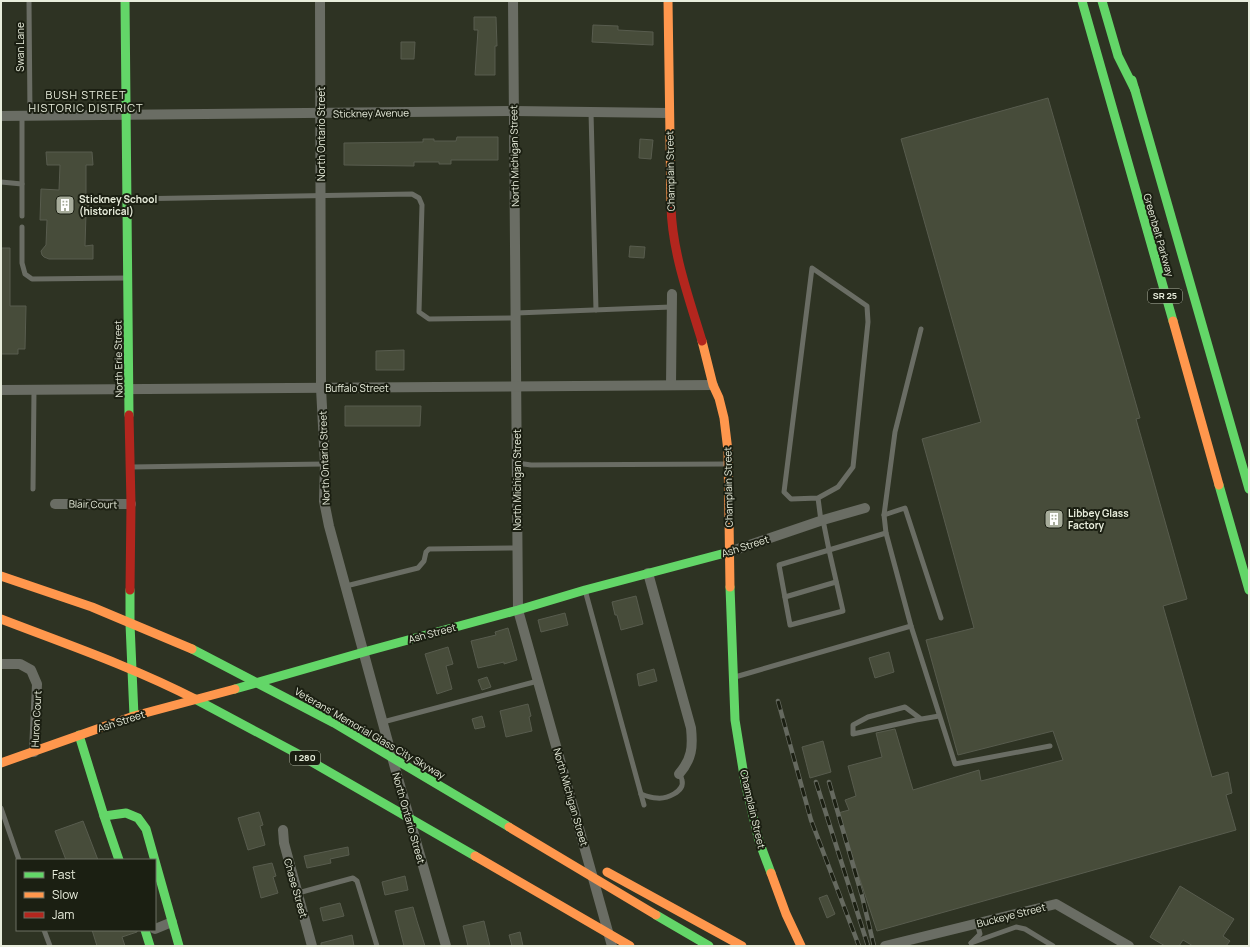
<svg xmlns="http://www.w3.org/2000/svg" width="1250" height="947" font-family="Manrope,sans-serif">
<rect width="100%" height="100%" fill="#2e3323"/>
<g fill="#474c3a" stroke="#585c4e">
<path d="M474,17H496L497,46H495V75H475L478,30H474Z"/>
<path d="M593,25L618,26V30L653,32V45L592,42Z"/>
<path d="M401,42H415L414,59H401Z"/>
<path d="M1048,98L1140,418L1136,419L1187,599L1163,606L1212,777L1228,772L1232,793L1226,795L1236,830L877,931L838,813L849,810L845,800L856,796L848,766L882,757L876,733L895,729L913,790L979,770L981,781L1063,760L1053,731L958,755L926,640L974,628L922,439L981,422L901,139Z"/>
<path d="M457,137H498V160H451V164H439V162H414V166L344,165V143L423,142V139H434V141H456Z"/>
<path d="M640,139L653,140L651,159L639,158Z"/>
<path d="M46,152H92L93,165H86V197L89,200V211L86,213L85,246L93,245V259H49L44,257L42,255L41,251L46,245L47,220H40L41,189L59,190L60,165H47Z"/>
<path d="M630,246L645,247L644,258L629,257Z"/>
<path d="M1,248H10V306H26L25,349H18V354H1Z"/>
<path d="M404,350V370H376V351Z"/>
<path d="M345,406H421L420,426H345Z"/>
<path d="M636,596L643,624L621,630L617,615H615L612,602Z"/>
<path d="M565,613L568,625L541,632L538,620Z"/>
<path d="M508,628L517,660L504,664V662L478,668L471,641L496,635L495,632Z"/>
<path d="M448,647L453,664L446,666L452,689L437,694L425,654Z"/>
<path d="M889,652L894,672L875,678L869,658Z"/>
<path d="M654,669L657,681L639,686L637,674Z"/>
<path d="M487,677L491,687L482,690L478,680Z"/>
<path d="M528,704L531,716L529,717L532,731L506,737L500,711Z"/>
<path d="M482,716L485,727L475,729L472,719Z"/>
<path d="M823,741L831,772L810,778L802,747Z"/>
<path d="M259,812L263,825L260,826L265,845L248,850L238,818Z"/>
<path d="M83,821L98,860H66L55,831Z"/>
<path d="M348,847L349,855L330,859L331,863L307,868L304,856Z"/>
<path d="M272,863L276,876L273,877L278,893L261,898L253,867Z"/>
<path d="M405,876L408,890L385,895L382,882Z"/>
<path d="M1180,886L1234,919L1223,936L1230,941L1226,946H1193L1183,940L1179,946H1165L1150,937Z"/>
<path d="M827,895L835,914L827,918L819,898Z"/>
<path d="M340,903L344,916L323,921L320,908Z"/>
<path d="M413,907L417,921L425,946H404L395,911Z"/>
<path d="M484,921L490,946H468L463,926Z"/>
<path d="M92,930H137V932L122,937L125,946H97Z"/>
<path d="M520,932L523,946H512L509,935Z"/>
<path d="M352,935L354,946H321V943Z"/>
</g>
<g fill="none" stroke-linecap="round" stroke-linejoin="round">
<g stroke="#6a6d64" stroke-width="5">
<path d="M29,1L30,116"/>
<path d="M591,112L596,310"/>
<path d="M1,182L22,184"/>
<path d="M128,199L412,194L419,198L422,205L419,312L429,319L516,318"/>
<path d="M22,216V116"/>
<path d="M22,227V263L25,274L32,279L127,278"/>
<path d="M516,313L671,307"/>
<path d="M517,463L531,465L726,464"/>
<path d="M132,467L325,464"/>
<path d="M33,489L34,390"/>
<path d="M818,498L791,499L784,492L812,268L867,306L868,322L853,467L838,487L818,498L821,521"/>
<path d="M884,515L905,508L941,618"/>
<path d="M886,533L884,515L895,432L921,329"/>
<path d="M829,550L843,611L790,625L779,565Z"/>
<path d="M346,586L418,568L424,561L426,552L429,549L518,548"/>
<path d="M585,590L644,805"/>
<path d="M785,597L836,582"/>
<path d="M911,626L955,764L1050,746"/>
<path d="M735,677L911,626L886,533L829,550L823,520"/>
<path d="M921,719L905,707L868,717L853,725V734L916,720L939,716"/>
<path d="M383,722L538,681"/>
<path d="M641,794C646,796 651,798 657,798C666,799 685,792 682,780C682,778 680,776 679,774"/>
<path d="M1,808L19,860"/>
<path d="M298,893L353,878L357,881L377,946"/>
<path d="M44,930L50,946"/>
<path d="M971,943L1016,927L1025,929L1053,946"/>
<path d="M971,943L980,934L977,923"/>
</g>
<g stroke="#6a6d64" stroke-width="10">
<path d="M320,1L321,388L325,464L324,501L329,526L397,775L446,946"/>
<path d="M513,1L518,610L612,946"/>
<path d="M1,116L514,111L669,113"/>
<path d="M671,385L672,294"/>
<path d="M1,390L713,385"/>
<path d="M55,504H131"/>
<path d="M729,552L823,520L865,508"/>
<path d="M648,573L691,728C693,747 692,759 679,774"/>
<path d="M1,664H20L31,670L37,684L34,752"/>
<path d="M283,830L284,843L312,946"/>
<path d="M155,929L172,922"/>
<path d="M885,946L1056,904L1129,946"/>
</g>
<g stroke="#63d668" stroke-width="9">
<path d="M125,1L129,415"/>
<path d="M1082,1L1173,321"/>
<path d="M1102,1L1118,56L1135,90"/>
<path d="M1132,80L1249,489"/>
<path d="M1219,485L1249,590"/>
<path d="M730,587L735,720L745,782L759,841L771,873"/>
<path d="M130,590V624L134,716"/>
<path d="M192,649L334,723L509,827"/>
<path d="M235,689L364,652L518,610L585,590L729,552"/>
<path d="M195,699L298,754L475,856"/>
<path d="M79,735L104,816L119,860"/>
<path d="M104,816L126,813L138,818L146,829L179,946"/>
<path d="M656,915L709,946"/>
<path d="M145,930L150,946"/>
</g>
<g stroke="#ff974d" stroke-width="9">
<path d="M668,1L671,206"/>
<path d="M1173,321L1219,485"/>
<path d="M702,341L713,385L719,398L724,418L728,451L730,587"/>
<path d="M1,576L92,607L192,649"/>
<path d="M1,619C66,644 133,667 195,699"/>
<path d="M1,763L134,716L235,689"/>
<path d="M509,827L656,915"/>
<path d="M475,856L630,946"/>
<path d="M607,872L742,946"/>
<path d="M771,873L786,914L801,946"/>
</g>
<g stroke="#b3261e" stroke-width="9">
<path d="M671,206C672,252 689,298 702,341"/>
<path d="M129,415L131,504L130,590"/>
</g>
<g stroke="#65695f" stroke-width="4.5">
<g id="rail">
<path d="M778,701L811,820L859,946"/>
<path d="M816,782L868,946"/>
<path d="M829,782L862,896L874,946"/>
</g>
</g>
<use href="#rail" stroke="#1b1f12" stroke-width="3" stroke-dasharray="9" stroke-linecap="butt"/>
</g>
<defs>
<g id="building-square" transform="scale(1)"><rect x="-9" y="-9" width="18" height="18" rx="4" fill="#a7ac9b" stroke="#1b1f12"/><path d="M-4-6H4V6H1V3H-1V6H-4ZM-2.5-4.3h1.7v1.8h-1.7ZM.8-4.3h1.7v1.8H.8ZM-2.5-1h1.7V.8h-1.7ZM.8-1h1.7V.8H.8Z" fill="#fff"/></g>
</defs>
<g fill-rule="evenodd">
<use href="#building-square" x="65" y="205"/>
<use href="#building-square" x="1054" y="519"/>
</g>
<g text-anchor="middle" stroke-width="4" stroke-linejoin="round" paint-order="stroke">
<g fill="#1b1f12" stroke="#aaaf9f" stroke-width="1">
<rect x="1148" y="289" width="34" height="14" rx="3"/>
<rect x="290" y="751" width="30" height="14" rx="3"/>
</g>
<g font-size="9" font-weight="bold" fill="#e8eddc">
<text x="1165" y="299">SR 25</text>
<text x="305" y="761">I 280</text>
</g>
<g font-size="10" fill="#e8eddc" stroke="#1b1f12">
<text transform="translate(20 47) rotate(-90)" y="4">Swan Lane</text>
<text transform="translate(371 113) rotate(-1)" y="4">Stickney Avenue</text>
<text transform="translate(321 134) rotate(-90)" y="4">North Ontario Street</text>
<text transform="translate(514 156) rotate(-91)" y="4">North Michigan Street</text>
<text transform="translate(670 171) rotate(-91)" y="4">Champlain Street</text>
<text transform="translate(1159 235) rotate(74)" y="4">Greenbelt Parkway</text>
<text transform="translate(118 359) rotate(-91)" y="4">North Erie Street</text>
<text x="357" y="392">Buffalo Street</text>
<text transform="translate(324 458) rotate(-92)" y="4">North Ontario Street</text>
<text transform="translate(517 480) rotate(-90)" y="4">North Michigan Street</text>
<text transform="translate(728 487) rotate(-91)" y="4">Champlain Street</text>
<text transform="translate(93 504) rotate(1)" y="4">Blair Court</text>
<text transform="translate(745 546) rotate(-18)" y="4">Ash Street</text>
<text transform="translate(432 633) rotate(-15)" y="4">Ash Street</text>
<text transform="translate(36 719) rotate(-87)" y="4">Huron Court</text>
<text transform="translate(121 721) rotate(-18)" y="4">Ash Street</text>
<text transform="translate(370 733) rotate(30)" y="4">Veterans' Memorial Glass City Skyway</text>
<text transform="translate(571 797) rotate(74)" y="4">North Michigan Street</text>
<text transform="translate(753 809) rotate(77)" y="4">Champlain Street</text>
<text transform="translate(409 818) rotate(74)" y="4">North Ontario Street</text>
<text transform="translate(296 888) rotate(74)" y="4">Chase Street</text>
<text transform="translate(1011 915) rotate(-14)" y="4">Buckeye Street</text>
</g>
<g font-size="10" font-weight="bold" fill="#e8eddc" stroke="#1b1f12" text-anchor="start">
<text x="79" y="203">Stickney School<tspan x="79" dy="12">(historical)</tspan></text>
<text x="1068" y="517">Libbey Glass<tspan x="1068" dy="12">Factory</tspan></text>
</g>
<g font-size="11" letter-spacing="1" fill="#e8eddc" stroke="#1b1f12">
<text x="86" y="99">BUSH STREET<tspan x="86" dy="13">HISTORIC DISTRICT</tspan></text>
</g>
</g>
<rect width="1250" height="947" fill="none" stroke="#e8eddc" stroke-width="4"/>
<rect x="16" y="859" width="140" height="72" fill="#1b1f12" stroke="#6d7163"/>
<rect x="24" y="872" width="20" height="6" fill="#63d668" stroke="#6d7163"/>
<text x="52" y="879" font-size="12" fill="#e8eddc">Fast</text>
<rect x="24" y="892" width="20" height="6" fill="#ff974d" stroke="#6d7163"/>
<text x="52" y="899" font-size="12" fill="#e8eddc">Slow</text>
<rect x="24" y="912" width="20" height="6" fill="#b3261e" stroke="#6d7163"/>
<text x="52" y="919" font-size="12" fill="#e8eddc">Jam</text>
</svg>
